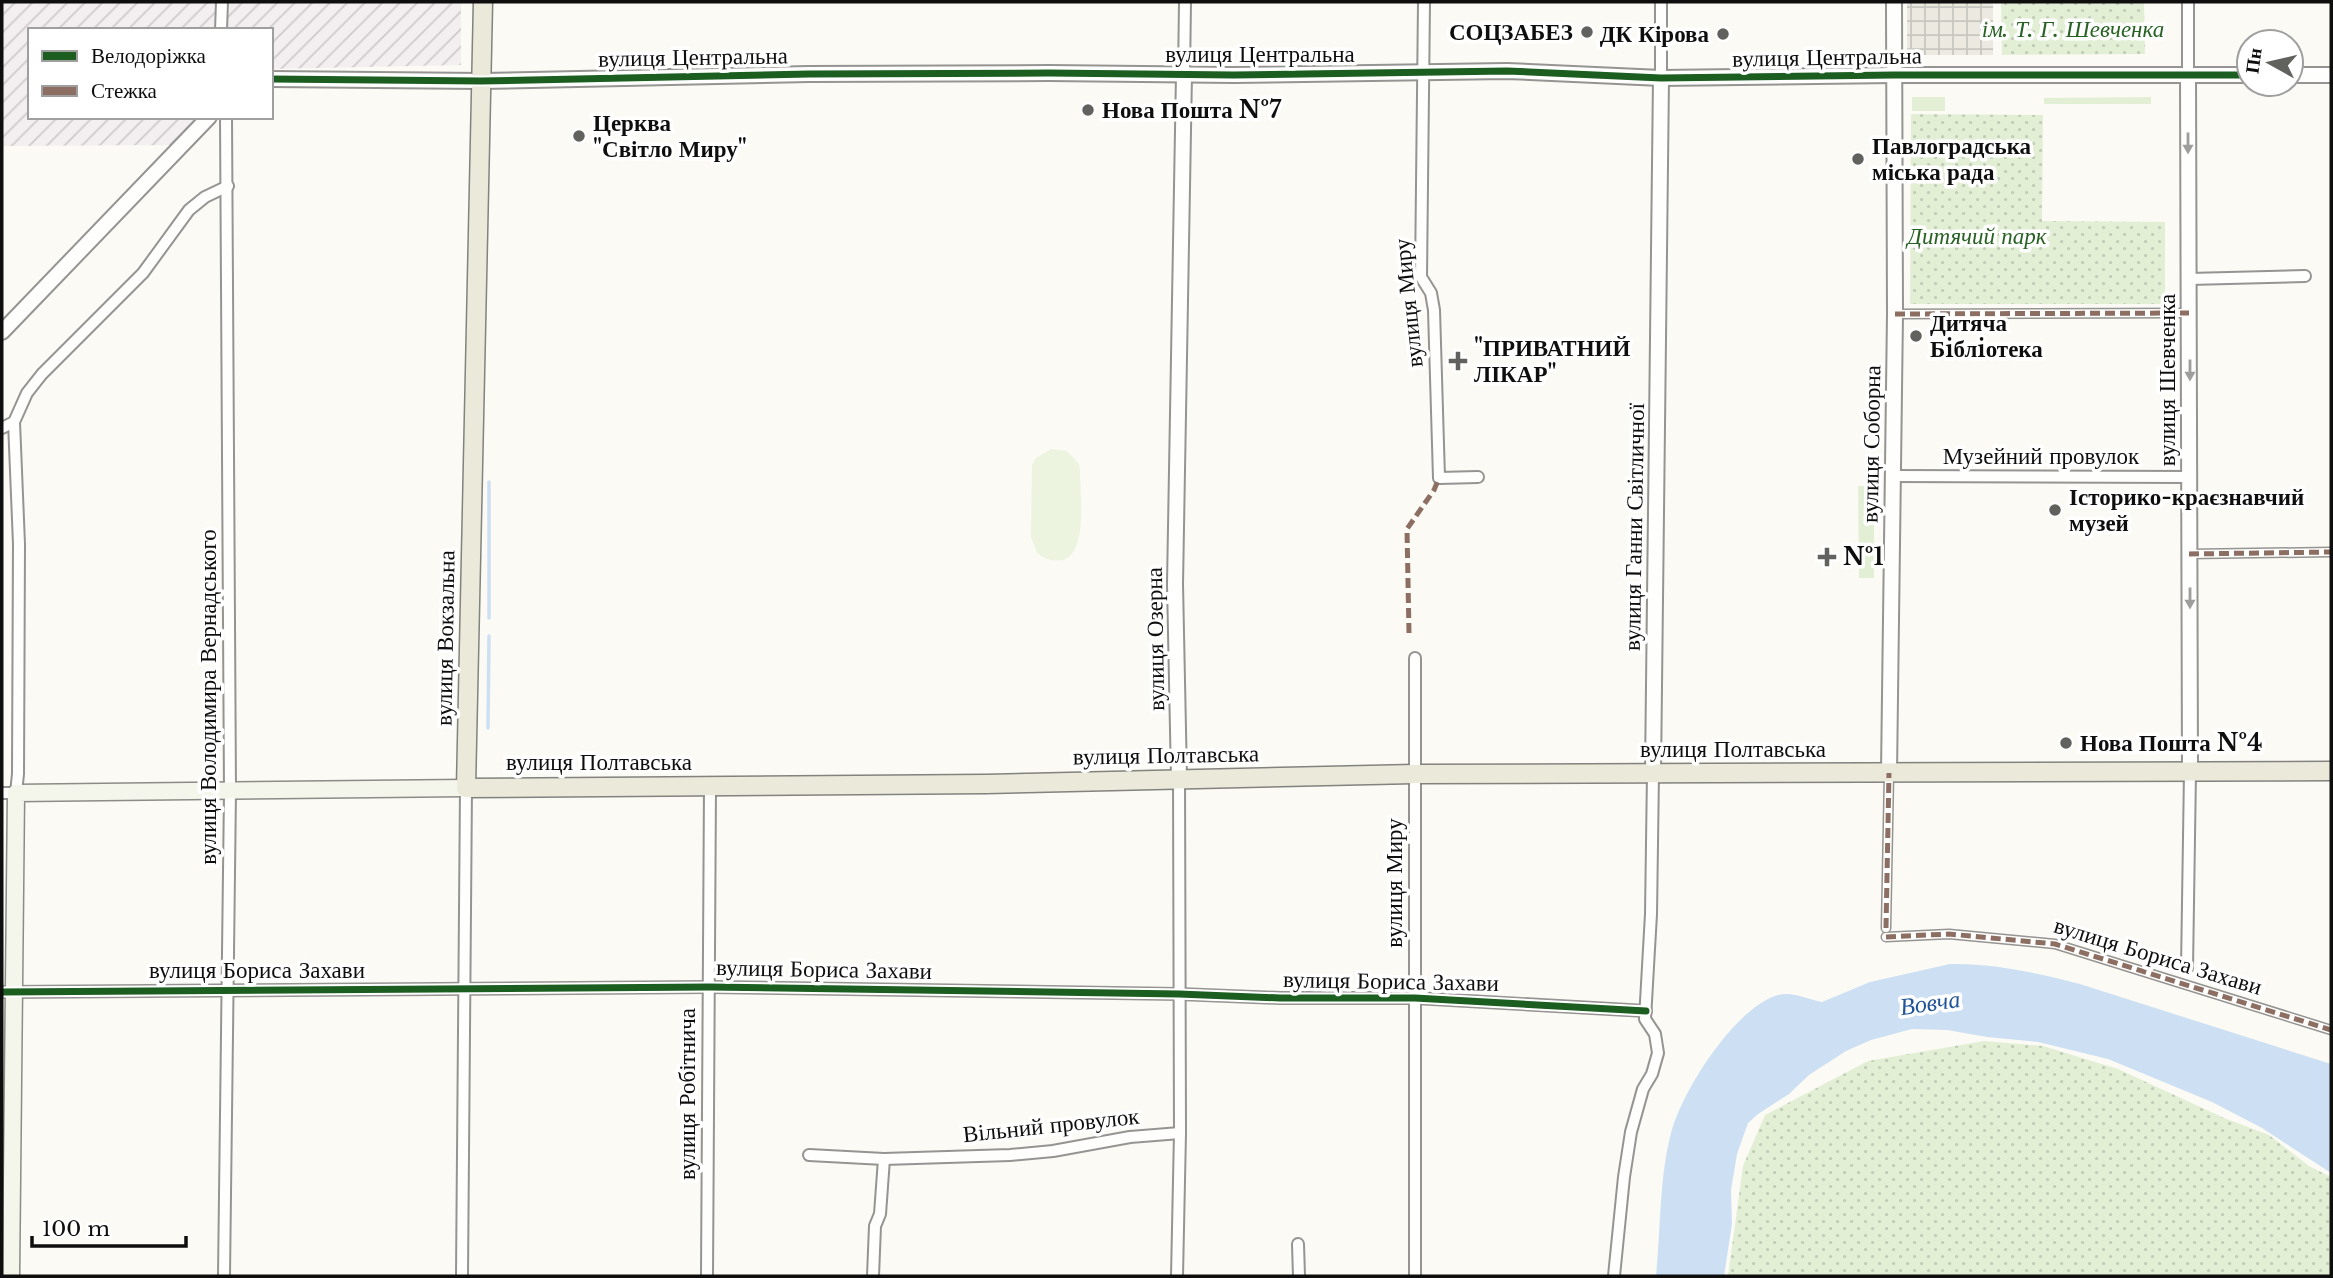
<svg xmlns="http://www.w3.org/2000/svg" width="2333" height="1278" font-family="'Libre Baskerville',serif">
<defs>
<pattern id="industrial-furrows" width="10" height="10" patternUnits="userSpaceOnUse" patternTransform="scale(1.75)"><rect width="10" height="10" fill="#f3eef0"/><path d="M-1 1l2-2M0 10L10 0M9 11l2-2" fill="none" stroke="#cfcbcd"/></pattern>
<pattern id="park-dots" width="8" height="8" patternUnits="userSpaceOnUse" patternTransform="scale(1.75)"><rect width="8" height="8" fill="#e2efd5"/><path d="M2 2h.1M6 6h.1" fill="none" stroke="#c1ccb6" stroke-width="1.8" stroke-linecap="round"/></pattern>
<pattern id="plaza-grid" width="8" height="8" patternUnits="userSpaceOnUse" patternTransform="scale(1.75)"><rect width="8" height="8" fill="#ebe9e0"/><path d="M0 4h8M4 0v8" fill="none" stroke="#c8c7bf"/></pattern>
</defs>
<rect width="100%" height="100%" fill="#fbfaf4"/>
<path fill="url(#industrial-furrows)" d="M2,2H461V65L271,69V30H30V117H203L172,145L2,146Z"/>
<g fill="#e2efd5">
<rect x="1912" y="97" width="33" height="14"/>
<path d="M2151,97V104H2044V98Z"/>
<path d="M1858,486H1874V578H1859Z"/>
</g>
<g fill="url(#park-dots)">
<path d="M2001,2H2144L2145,54L2002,55Z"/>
<path d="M1911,114L2043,115L2042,221L2165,222V304H1910Z"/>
<path d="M1984,1041L2043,1046L2118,1069L2224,1118L2269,1135L2309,1166L2331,1177V1276H1728L1743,1166L1765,1115L1868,1061Z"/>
</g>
<path fill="#ecf3df" d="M1051,449L1067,451L1079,464L1080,472C1080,494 1088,552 1063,560C1053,562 1045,559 1037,553L1031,537L1032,465L1036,458Z"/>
<rect fill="url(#plaza-grid)" x="1907" y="2" width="86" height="53"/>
<path fill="#cde0f3" d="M1950,964C1994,963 2037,973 2080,984L2331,1064V1173L2262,1128L2212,1102L2108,1059L2038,1042L1987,1037L1947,1030L1912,1029L1871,1040L1846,1051L1809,1075L1789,1094L1758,1114L1748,1123L1737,1154L1731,1190L1732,1224L1724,1276H1656C1661,1229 1659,1179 1671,1133C1682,1091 1733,1011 1775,996C1791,990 1806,999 1822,1002L1870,982Z"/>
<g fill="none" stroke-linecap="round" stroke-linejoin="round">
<g stroke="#cde0f3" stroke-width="3.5">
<path d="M489,618V482"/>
<path d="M488,728L489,636"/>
</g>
<g stroke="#959492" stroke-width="11">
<g id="pedestrian">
<path d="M1895,314L2189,313"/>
<path d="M2189,554L2331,552"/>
<path d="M1886,928L1889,774"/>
<path d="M1886,937L1949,934L2055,944L2331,1030"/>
</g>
</g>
<g stroke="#959492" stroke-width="14">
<g id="minor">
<path d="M1424,2L1421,277L1431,293L1434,310L1439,478L1478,477"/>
<path d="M2188,2V75"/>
<path d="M221,30L222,2"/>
<path d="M1184,74L1185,2"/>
<path d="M1661,78V2"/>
<path d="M2189,279L2305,276"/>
<path d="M2,428L14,422L27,393L42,374L143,273L189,210L205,197L228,186"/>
<path d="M1893,476L2190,477"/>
<path d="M1415,658V1276"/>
<path d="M2,793H16L18,774L19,544L14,422"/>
<path d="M2187,968L2190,772"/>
<path d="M2,992L709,987L1179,994L1280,998H1415L1646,1011"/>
<path d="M809,1155L884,1159L1010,1155L1053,1151L1130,1137L1180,1133"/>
<path d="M1298,1244L1299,1276"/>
<path d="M224,1276L230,792L226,117"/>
<path d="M462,1276L466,788"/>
<path d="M707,1276L710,786"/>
<path d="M873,1276L875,1226L880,1214L884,1159"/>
<path d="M1177,1276L1180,1133L1179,778"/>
<path d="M1614,1276L1624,1177L1631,1132L1643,1089L1652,1074L1658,1053L1655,1034L1645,1019L1651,914L1653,773"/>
</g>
</g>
<g stroke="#959492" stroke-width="18">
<g id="tertiary">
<path d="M2188,75L2190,772"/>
<path d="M2291,75H2331"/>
<path d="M271,79L481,81L809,74L1049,73L1234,75L1507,71L1661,78L1894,75H2249"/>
<path d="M2,332L209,117"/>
<path d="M1653,773L1661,78"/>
<path d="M1889,773L1895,314L1894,2"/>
<path d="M1179,778L1175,584L1184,74"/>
</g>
</g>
<g stroke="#8b8b88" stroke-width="19">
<path id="secondary" d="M11,1276L16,793L466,788"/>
</g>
<g stroke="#82827f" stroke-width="21">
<path id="primary" d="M483,2L466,788L986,784L1414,774L2331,771"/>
</g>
<use href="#pedestrian" stroke="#fefefd" stroke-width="8"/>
<use href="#minor" stroke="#fefefd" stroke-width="10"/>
<use href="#tertiary" stroke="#fefefd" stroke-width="14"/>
<use href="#secondary" stroke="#f4f5eb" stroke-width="16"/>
<use href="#primary" stroke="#ebe9da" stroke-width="18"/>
<g stroke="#8d6e63" stroke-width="5" stroke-dasharray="10 5" stroke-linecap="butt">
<path d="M1895,314L2189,313"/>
<path d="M2189,554L2331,552"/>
<path d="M1409,633L1407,529L1434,490L1439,478"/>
<path d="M1886,928L1889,773"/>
<path d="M1886,937L1949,934L2055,944L2331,1030"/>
</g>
<g stroke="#fff" stroke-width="11">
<g id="cycleway">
<path d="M271,79L481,81L809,74L1049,73L1234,75L1507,71L1661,78L1894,75H2249"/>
<path d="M2,992L709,987L1179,994L1280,998H1415L1646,1011"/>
</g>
</g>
<use href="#cycleway" stroke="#1b5e20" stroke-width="7"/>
</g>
<defs><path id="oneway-solid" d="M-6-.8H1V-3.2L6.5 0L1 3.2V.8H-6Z" transform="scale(1.75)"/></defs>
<g fill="#9e9e9d">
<use href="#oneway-solid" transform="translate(2188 143) rotate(90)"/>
<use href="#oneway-solid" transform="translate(2190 370) rotate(90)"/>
<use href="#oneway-solid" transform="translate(2190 598) rotate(90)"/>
</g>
<g fill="#61615e" stroke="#fff" stroke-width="2.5">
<circle cx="1587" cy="32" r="7"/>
<circle cx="1723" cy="34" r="7"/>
<circle cx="1088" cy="110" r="7"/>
<circle cx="579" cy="136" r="7"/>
<circle cx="1858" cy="159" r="7"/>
<circle cx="1916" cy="336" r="7"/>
<path d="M1454.5 350.5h7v7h7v7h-7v7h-7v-7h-7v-7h7z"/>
<circle cx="2055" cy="510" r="7"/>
<path d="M1823.5 546.5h7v7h7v7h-7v7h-7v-7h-7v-7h7z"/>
<circle cx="2066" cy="743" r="7"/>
</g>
<g text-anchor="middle" stroke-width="7" stroke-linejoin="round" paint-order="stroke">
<g font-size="23" font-style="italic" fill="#286223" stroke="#fff">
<text x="2073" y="37">ім. Т. Г. Шевченка</text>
<text x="1977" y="244">Дитячий парк</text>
</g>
<g font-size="23" font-weight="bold" fill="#0e0e0e" stroke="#fff" text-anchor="start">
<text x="1573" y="40" text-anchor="end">СОЦЗАБЕЗ</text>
<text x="1709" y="42" text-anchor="end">ДК Кірова</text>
<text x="1102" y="118">Нова Пошта №7</text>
<text x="593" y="131">Церква<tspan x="593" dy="26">"Світло Миру"</tspan></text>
<text x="1872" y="154">Павлоградська<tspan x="1872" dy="26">міська рада</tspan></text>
<text x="1930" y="331">Дитяча<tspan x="1930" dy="26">Бiблiотека</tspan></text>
<text x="1474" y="356">"ПРИВАТНИЙ<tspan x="1474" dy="26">ЛІКАР"</tspan></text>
<text x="2069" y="505">Історико-краєзнавчий<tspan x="2069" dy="26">музей</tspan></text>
<text x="1843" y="565">№1</text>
<text x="2080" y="751">Нова Пошта №4</text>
</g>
<g font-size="23" fill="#0e0e0e" stroke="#fff">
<text x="1260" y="62">вулиця Центральна</text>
<text transform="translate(693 57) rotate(-1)" y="8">вулиця Центральна</text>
<text transform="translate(1827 57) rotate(-1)" y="8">вулиця Центральна</text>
<text transform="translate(1408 303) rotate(-96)" y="8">вулиця Миру</text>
<text transform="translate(2167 380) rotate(-90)" y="8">вулиця Шевченка</text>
<text transform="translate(1871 444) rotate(-89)" y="8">вулиця Соборна</text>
<text x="2041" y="464">Музейний провулок</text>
<text transform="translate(1634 527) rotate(-89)" y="8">вулиця Ганни Світличної</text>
<text transform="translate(445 638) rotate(-89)" y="8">вулиця Вокзальна</text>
<text transform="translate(1155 639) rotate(-91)" y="8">вулиця Озерна</text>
<text transform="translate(208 697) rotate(-90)" y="8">вулиця Володимира Вернадського</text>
<text x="1733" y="757">вулиця Полтавська</text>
<text transform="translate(1166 755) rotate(-1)" y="8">вулиця Полтавська</text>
<text x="599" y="770">вулиця Полтавська</text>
<text transform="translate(1394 883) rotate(-90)" y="8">вулиця Миру</text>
<text transform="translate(2158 956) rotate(17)" y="8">вулиця Бориса Захави</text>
<text transform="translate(824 969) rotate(1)" y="8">вулиця Бориса Захави</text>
<text x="257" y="978">вулиця Бориса Захави</text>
<text transform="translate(1391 981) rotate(1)" y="8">вулиця Бориса Захави</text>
<text transform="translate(687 1094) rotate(-90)" y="8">вулиця Робітнича</text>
<text transform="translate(1051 1125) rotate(-6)" y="8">Вільний провулок</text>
</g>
<g font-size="24" font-style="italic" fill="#205498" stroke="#fff">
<text transform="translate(1930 1003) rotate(-8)" y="8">Вовча</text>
</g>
</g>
<rect width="2333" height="1278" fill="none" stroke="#0e0e0e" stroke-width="7"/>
<rect x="28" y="28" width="245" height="91" fill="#ffffff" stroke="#9f9f9f" stroke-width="2"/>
<rect x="42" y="51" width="35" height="10" fill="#1b5e20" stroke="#9f9f9f" stroke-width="2"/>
<text x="91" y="63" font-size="21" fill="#0e0e0e">Велодоріжка</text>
<rect x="42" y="86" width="35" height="10" fill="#8d6e63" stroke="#9f9f9f" stroke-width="2"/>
<text x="91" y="98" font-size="21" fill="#0e0e0e">Стежка</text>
<g transform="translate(2270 63) rotate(278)"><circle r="33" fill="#ffffff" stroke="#9f9f9f" stroke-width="2"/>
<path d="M0-5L12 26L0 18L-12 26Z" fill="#61615e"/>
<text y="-10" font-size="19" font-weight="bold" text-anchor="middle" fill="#0e0e0e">Пн</text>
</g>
<path d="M32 1236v10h154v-10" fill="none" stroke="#0e0e0e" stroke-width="3.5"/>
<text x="42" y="1236" font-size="21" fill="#0e0e0e" stroke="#ffffff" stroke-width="5" paint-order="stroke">100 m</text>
</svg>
